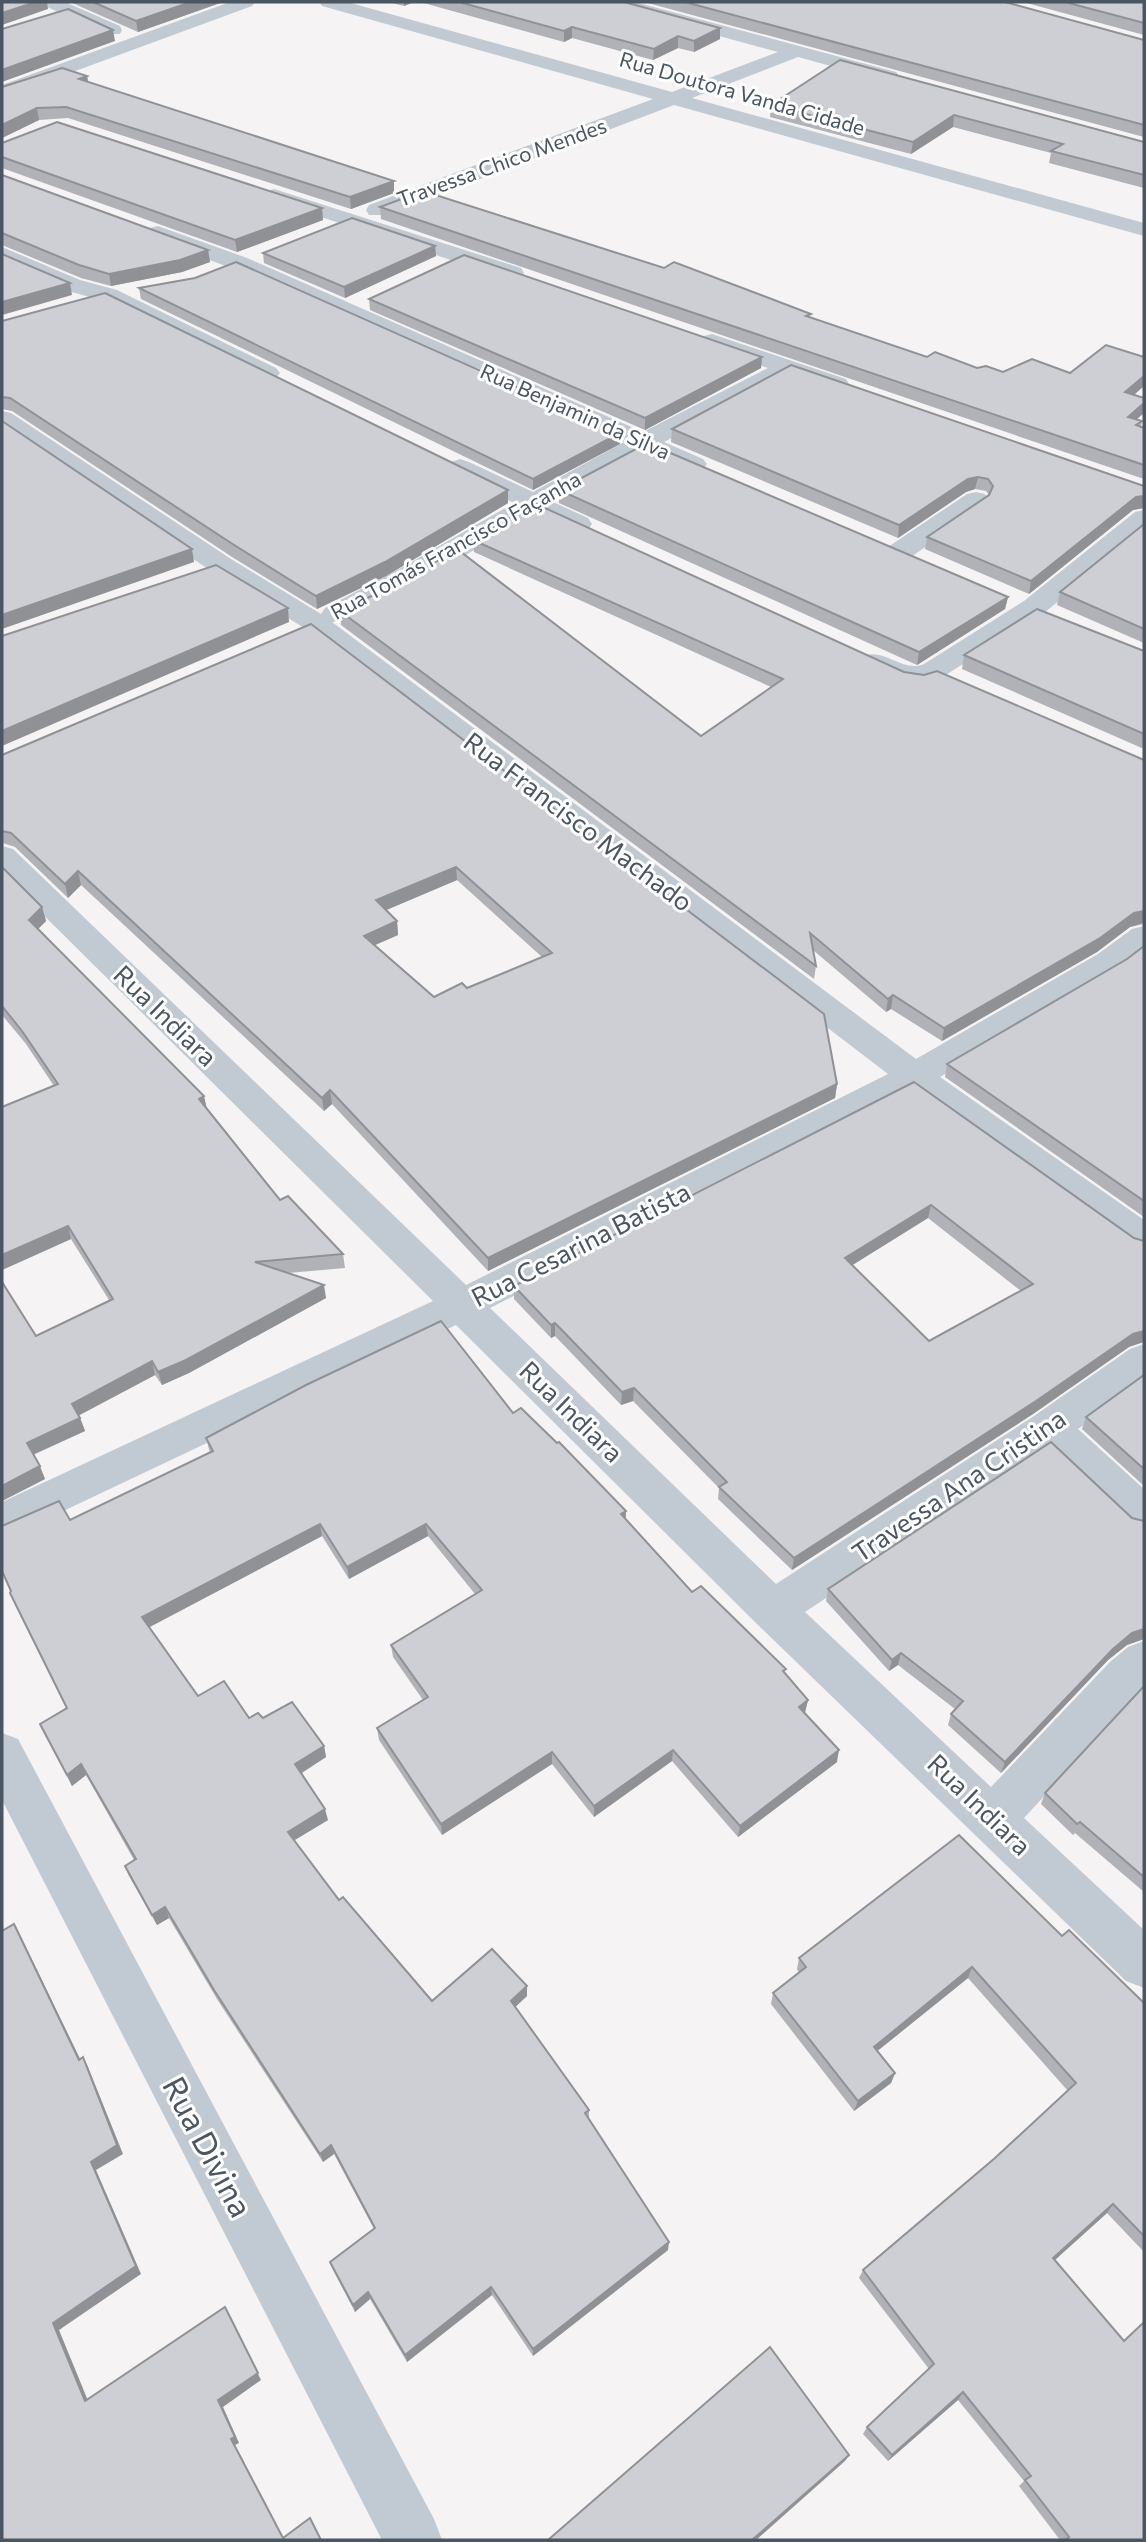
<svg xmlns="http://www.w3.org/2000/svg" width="1146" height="2542" font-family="Commissioner,sans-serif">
<rect width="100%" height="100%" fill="#f5f3f3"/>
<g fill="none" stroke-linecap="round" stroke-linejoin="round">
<g fill="#c1cad2" fill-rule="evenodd">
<path d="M42,2H65L120,26L122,30L120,34H106L45,6Z"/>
<path d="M230,2H255L252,6L2,98V85Z"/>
<path d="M319,2H347L672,92L778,52L609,6L606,2H635L896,72L899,76L896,80L889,82L798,57L692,98L1144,223V236L674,105L385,215H369L366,210L369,205L653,99L322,6Z"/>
<path d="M274,189L521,268L524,273L521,278H505L267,199L263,195L267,191Z"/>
<path d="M158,226L247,258L643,432L768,368L704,346L700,341L704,336L712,334L846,379L849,384L846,389L837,391L790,376L664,442L703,459L707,464L703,469C684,474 663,459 645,452L553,502L588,518L592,524L588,530C569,534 551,521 534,513C501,533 361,623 332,622L916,1059L1098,954L1132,929L1144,926V953L1122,970L940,1077L1144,1220V1253L1131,1249L912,1092L490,1308L776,1584L1034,1416L1130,1349L1144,1344V1381L1078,1429L1144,1489V1533L1129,1528L1047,1451L805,1612L991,1787L1110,1662L1128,1647L1144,1641V1688L1024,1818L1144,1930V1988L1126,1981L757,1624L456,1325L2,1540V1502L433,1301L2,874V846L13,849L466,1285L888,1074L306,629L211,571L2,429V411L11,413L231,559L321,614L325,608L401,568L514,503L451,472L447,467L451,462L460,459L469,462L533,492L624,442L231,268L150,238L147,233L150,228Z"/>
<path d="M2,247L80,280L117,290L276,368L280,373L276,378L268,380L260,378L101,300L64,290L2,262Z"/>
<path d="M976,492L985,494L989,500L985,506L908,559L898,561L888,559L885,553L888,547L967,494Z"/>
<path d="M1144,510V531L1044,613L944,676L911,684L888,678L866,667L862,661L866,655C887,650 904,673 924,664L1024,601L1135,512Z"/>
<path d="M2,1733L18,1739L434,2519L442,2540H382L2,1800Z"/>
</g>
</g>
<g fill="#b0b2b7" fill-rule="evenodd">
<path d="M70,2H223L138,32Z"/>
<path d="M388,2H414L404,6Z"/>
<path d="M420,2H624L720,28V39L694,52L678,48L653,60L572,38L564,42Z"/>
<path d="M644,2H1005L1144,40V137Z"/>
<path d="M1023,2H1144V35Z"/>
<path d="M840,60L1144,142V188L1049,163L1051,153L953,127L911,154L770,117L771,105Z"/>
<path d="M87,76L88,82L394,181V193L351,209L68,118L39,120L2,138V87Z"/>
<path d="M2,143L322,208L323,220L237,252L2,168Z"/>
<path d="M2,175L208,250L210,262L182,272L111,286L81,278L2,245Z"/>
<path d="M380,207L810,318L927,357L977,368L1003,372L1070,373L1144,357V386L1134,395L1144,398V413L1137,419L1142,421L1141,427L1144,428V479L381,219Z"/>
<path d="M435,246L436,256L345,298L264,263L263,253Z"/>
<path d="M195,278L620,444L533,490L141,299L139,288Z"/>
<path d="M369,299L762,357L761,368L645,430L370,310Z"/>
<path d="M2,321L508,503L386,576L317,609L232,557L12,411L2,409Z"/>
<path d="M672,429L1144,486V508L1133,510L1029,594L925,549L927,537L989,495L986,491L975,489L966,492L898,538L671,442Z"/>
<path d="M559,490L1008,597L1005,609L917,665L559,503Z"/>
<path d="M1144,524V643L1057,605L1060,592Z"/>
<path d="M473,540L904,672L1144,760V924L1130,927L1097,952L942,1041L891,1009L886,1012L813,950L816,966L814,979L341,625L340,611L701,736L771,687L474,552Z"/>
<path d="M311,624L837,1084L835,1098L488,1271L332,1104L324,1111L81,885L68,898L15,847L3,843L2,844V755ZM457,880L542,957L467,988L434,997L375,945L398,935L397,921L386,910Z"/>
<path d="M1144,651V749L962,669L964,655Z"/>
<path d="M2,867L42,907L46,921L38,929L206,1108L280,1200L343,1254L345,1268L288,1273L326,1298L189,1373L162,1385L155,1375L79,1415L85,1431L33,1455L45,1479L2,1501V1282L36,1336L109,1300L71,1239L2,1270L54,1086L26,1044L2,1015Z"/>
<path d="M1144,946V1217L945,1077L947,1064L1127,959Z"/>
<path d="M914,1082L1134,1238L1129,1347L1033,1414L792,1570L718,1499L719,1488L633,1401L621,1405L555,1336L551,1338L514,1299V1286ZM928,1218L1021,1291L929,1341L852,1265Z"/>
<path d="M1144,1375V1486L1082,1429L1086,1417Z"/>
<path d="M513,1413L626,1511V1519L692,1592L785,1674L808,1700L805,1713L837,1762L738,1837L672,1761L594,1817L552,1764L442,1835L379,1740L377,1728L423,1700L393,1657L391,1645L475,1594L428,1536L349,1579L322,1536L149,1627L198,1696L249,1718H263L324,1746L326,1757L302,1773L328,1820L294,1840L339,1900L432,2001L527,1996L515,2007L589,2110V2119L668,2250L533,2356L492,2295L407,2362L370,2299L355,2312L333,2270L330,2262L374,2229L334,2154L323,2162L217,1999L169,1918L157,1925L129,1876L125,1866L134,1860L86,1775L72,1786L45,1735L40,1724L66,1708L15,1605L10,1593L11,1591L2,1573V1526L70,1520L210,1453L206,1438Z"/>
<path d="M1132,1518L1144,1521V1639L1127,1645L1108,1660L1001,1773L948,1725L951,1714L955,1709L898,1665L889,1671L826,1601L828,1589Z"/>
<path d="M1144,1686V1892L1075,1833L1073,1835L1041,1804L1045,1793Z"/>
<path d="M1062,1936L1144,2003V2252L1107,2213L1055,2260L1144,2540H1060L1019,2486L1024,2481L958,2400L888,2461L863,2434L867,2427L929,2369L859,2278L863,2270L995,2158L1068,2091L968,1978L877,2051L895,2073L891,2083L854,2111L771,2004L773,1993L799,1973L797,1969L799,1958Z"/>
</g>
<g fill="#909195">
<path d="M36,2H47L48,9L2,25V13Z"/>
<path d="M191,2H223L138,32L136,21Z"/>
<path d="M404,2H414L404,6Z"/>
<path d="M572,27V38L564,42V31Z"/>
<path d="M720,28V39L694,52V41Z"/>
<path d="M113,30L115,41L2,82V70Z"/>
<path d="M678,36V48L653,60L654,49Z"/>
<path d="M87,76L89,87L79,79Z"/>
<path d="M37,108L39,120L2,138V125Z"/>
<path d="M954,115L953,127L911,154L913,142Z"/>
<path d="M394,181V193L351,209L350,197Z"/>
<path d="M322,208L323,220L237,252L235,240Z"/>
<path d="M435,246L436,256L345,298L344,287Z"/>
<path d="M208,250L210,262L182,272L111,286L109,274Z"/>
<path d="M70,283L72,295L2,315V302Z"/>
<path d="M762,357L761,368L645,430V418Z"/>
<path d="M1144,376V386L1123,404L1125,392Z"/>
<path d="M1144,403V413L1125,429L1128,417Z"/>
<path d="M620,433V444L533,490V479Z"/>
<path d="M978,477L975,489L966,492L898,538L899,525L968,479Z"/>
<path d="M508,490V503L386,576L317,609L316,596Z"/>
<path d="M1144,496V508L1133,510L1029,594L1031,581L1136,497Z"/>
<path d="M192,549L194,562L2,629V615Z"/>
<path d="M1008,597L1005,609L917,665L919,652Z"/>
<path d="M288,608L289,622L2,746V731Z"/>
<path d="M456,867L457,880L377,914L376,900Z"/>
<path d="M78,871L81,885L68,898L65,884Z"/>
<path d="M42,907L46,921L33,934L29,920Z"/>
<path d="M1144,911L1143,923L1130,927L1097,952L942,1041L944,1028L1134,913Z"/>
<path d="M397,921L398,935L366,949L364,936Z"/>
<path d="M893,995L891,1009L886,1012L888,999Z"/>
<path d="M837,1084L835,1098L488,1271V1258Z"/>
<path d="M330,1090L332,1104L324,1111L322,1098Z"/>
<path d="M204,1096L207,1109L199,1099Z"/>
<path d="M931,1205L928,1218L843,1271L845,1258Z"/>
<path d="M68,1226L71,1239L2,1270V1255Z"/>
<path d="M324,1285L326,1298L189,1373L162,1385L158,1372Z"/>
<path d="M555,1323V1336L551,1338V1325Z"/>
<path d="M1144,1331V1342L1129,1347L1033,1414L792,1570L794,1558L1133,1334Z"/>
<path d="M152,1361L155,1375L76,1417L72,1404Z"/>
<path d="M634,1388L633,1401L621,1405L622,1392Z"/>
<path d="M80,1418L85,1431L32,1455L27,1443Z"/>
<path d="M40,1466L45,1479L2,1501V1486Z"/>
<path d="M626,1511L625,1523L621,1514Z"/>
<path d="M320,1524L322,1536L146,1629L142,1617Z"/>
<path d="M426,1524L428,1536L349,1579L347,1567Z"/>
<path d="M1144,1629V1639L1127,1645L1108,1660L1001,1773L1005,1762L1113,1649L1132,1633Z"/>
<path d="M901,1653L898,1665L889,1671L892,1660Z"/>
<path d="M808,1700L805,1712L797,1718L799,1707Z"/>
<path d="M324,1746L326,1757L298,1775L295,1764Z"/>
<path d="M673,1750L672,1761L594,1817V1806Z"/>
<path d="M839,1750L837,1762L738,1837L740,1826Z"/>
<path d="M552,1752V1764L442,1835L441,1824Z"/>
<path d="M81,1764L86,1775L72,1786L67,1775Z"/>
<path d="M325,1809L328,1820L290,1843L288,1832Z"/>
<path d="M165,1907L169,1918L157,1925L152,1915Z"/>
<path d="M14,1924L20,1935L85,2069L79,2060Z"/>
<path d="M972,1967L968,1978L870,2057L874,2047Z"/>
<path d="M527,1986V1996L511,2011V2001Z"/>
<path d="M83,2057L88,2067L123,2154L96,2170L141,2274L59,2330L91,2408L85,2401L53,2323L91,2162Z"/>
<path d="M895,2073L891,2083L854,2111L858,2101Z"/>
<path d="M331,2145L334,2154L323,2162L320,2154Z"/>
<path d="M1113,2204L1107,2213L1047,2267L1053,2258Z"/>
<path d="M669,2242L668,2250L533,2356V2349Z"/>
<path d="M491,2287L492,2295L407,2362L405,2355Z"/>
<path d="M368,2292L370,2299L355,2312L353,2305Z"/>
<path d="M225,2307L261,2380L223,2407L239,2443L235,2445L285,2540L231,2439L218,2400Z"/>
<path d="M963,2392L958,2400L888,2461L892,2455Z"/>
<path d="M849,2455L845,2461L756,2540H752Z"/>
</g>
<g fill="#cdcfd5" stroke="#909195" stroke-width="2" fill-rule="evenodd">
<path d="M2,2H36L2,13Z"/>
<path d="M93,2H191L136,21Z"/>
<path d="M459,2H624L720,28L694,41L678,36L654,49L572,27L564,31Z"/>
<path d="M685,2H1005L1144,40V125Z"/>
<path d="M1065,2H1144V23Z"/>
<path d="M68,9L113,30L2,70V29Z"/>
<path d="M840,60L1144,142V175L1051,151L1063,144L954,115L913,142L771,105Z"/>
<path d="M62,68L87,76L79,79L394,181L350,197L66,107L37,108L2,125V87Z"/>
<path d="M57,122L322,208L235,240L2,157V143Z"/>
<path d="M2,175L208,250L180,260L109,274L79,265L2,233Z"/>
<path d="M423,191L664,268L674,262L811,314L806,316L927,357L935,352L977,368L986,366L1003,372L1032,359L1070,373L1106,345L1144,357V376L1125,392L1144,398V403L1128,417L1142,421L1136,425L1144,428V465L380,207Z"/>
<path d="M352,218L435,246L344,287L263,253Z"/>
<path d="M2,254L70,283L2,302Z"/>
<path d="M464,255L762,357L645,418L369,299Z"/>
<path d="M236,262L620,433L533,479L139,288L195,278Z"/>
<path d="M105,293L508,490L385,562L316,596L231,543L10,398L2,397V321Z"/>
<path d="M791,365L1144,486V496L1136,497L1031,581L927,537L989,495L993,486L988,479L978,477L968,479L899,525L672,429Z"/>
<path d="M2,421L192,549L2,615Z"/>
<path d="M647,443L1008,597L919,652L559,490Z"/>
<path d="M534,503L904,672L924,675L937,671L1144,760V911L1134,913L1100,938L944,1028L893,995L888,999L810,933L816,966L340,611L407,579L457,549L701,736L783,679L473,540Z"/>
<path d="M1144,524V629L1060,592Z"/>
<path d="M216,565L288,608L2,731V636Z"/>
<path d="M1037,609L1144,651V734L964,655Z"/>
<path d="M311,624L824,1014L837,1084L488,1258L330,1090L322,1098L78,871L65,884L11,833L2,831V755ZM456,867L552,953L467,988L462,983L434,997L364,936L397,921L376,900Z"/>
<path d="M2,867L42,907L29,920L204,1096L199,1099L280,1200L288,1196L343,1254L255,1262L324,1285L186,1360L158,1372L152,1361L72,1404L80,1418L27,1443L40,1466L2,1486V1282L36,1336L113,1299L68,1226L2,1255V1107L58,1084L22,1031L2,1006Z"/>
<path d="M1144,946V1201L947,1064L1127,959Z"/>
<path d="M914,1082L1134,1238L1144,1241V1331L1133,1334L1036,1401L794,1558L719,1487L727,1482L634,1388L622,1392L555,1323L551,1325L514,1286ZM931,1205L1033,1284L929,1341L845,1258Z"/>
<path d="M441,1321L513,1413L521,1408L557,1443L559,1442L626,1511L621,1514L692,1592L701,1586L786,1669L783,1671L808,1700L799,1707L839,1750L740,1826L673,1750L594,1806L552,1752L441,1824L377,1728L428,1697L391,1645L482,1590L426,1524L347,1567L320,1524L142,1617L198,1696L224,1681L249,1718L258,1713L263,1718L292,1702L324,1746L295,1764L325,1809L288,1832L339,1900L343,1897L432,2001L492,1949L527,1986L511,2001L589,2110L585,2113L669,2242L533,2349L491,2287L405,2355L368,2292L353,2305L330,2262L375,2228L331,2145L320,2154L214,1990L165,1907L152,1915L125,1866L136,1859L81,1764L67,1775L40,1724L67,1708L10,1593L11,1591L2,1571V1526L59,1501L70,1520L213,1451L206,1438L306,1385Z"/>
<path d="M1144,1375V1469L1086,1417Z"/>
<path d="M1051,1442L1132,1518L1144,1521V1629L1132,1633L1113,1649L1005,1762L951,1714L963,1701L901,1653L892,1660L828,1589Z"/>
<path d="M1144,1686V1877L1080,1822L1077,1824L1045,1793Z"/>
<path d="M959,1835L1062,1936L1069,1930L1144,2003V2236L1113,2204L1053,2258L1124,2341L1144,2322V2540H1066L1069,2537L1025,2480L1031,2476L963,2392L892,2455L867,2427L934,2364L863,2270L995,2158L1076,2083L972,1967L874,2047L895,2073L858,2101L773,1993L806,1967L799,1958Z"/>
<path d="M14,1924L79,2060L83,2057L117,2145L91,2162L136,2266L53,2323L85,2401L225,2307L258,2373L218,2400L235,2437L231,2439L283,2538L310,2518L321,2540H2V1931Z"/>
<path d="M770,2347L849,2455L752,2540H548Z"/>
</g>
<g text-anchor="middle" stroke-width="6" stroke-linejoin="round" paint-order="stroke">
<g font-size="21" fill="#4a5661" stroke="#fff">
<text transform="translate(742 94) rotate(16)" y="7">Rua Doutora Vanda Cidade</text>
<text transform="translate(502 163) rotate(-20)" y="7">Travessa Chico Mendes</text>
<text transform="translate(575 412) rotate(24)" y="7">Rua Benjamin da Silva</text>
<text transform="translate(456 546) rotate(-29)" y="7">Rua Tomás Francisco Façanha</text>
</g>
<g font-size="26" fill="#4a5661" stroke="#fff">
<text transform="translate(578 822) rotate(37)" y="9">Rua Francisco Machado</text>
<text transform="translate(165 1016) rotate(44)" y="9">Rua Indiara</text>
<text transform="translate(581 1245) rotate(-27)" y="9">Rua Cesarina Batista</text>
<text transform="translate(571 1412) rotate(44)" y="9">Rua Indiara</text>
<text transform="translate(959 1486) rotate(-34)" y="9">Travessa Ana Cristina</text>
<text transform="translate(979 1805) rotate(44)" y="9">Rua Indiara</text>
</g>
<g font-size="32" fill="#4a5661" stroke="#fff">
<text transform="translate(207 2147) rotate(62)" y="11">Rua Divina</text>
</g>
</g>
<rect width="1146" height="2542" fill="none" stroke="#4a5661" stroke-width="7"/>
</svg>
